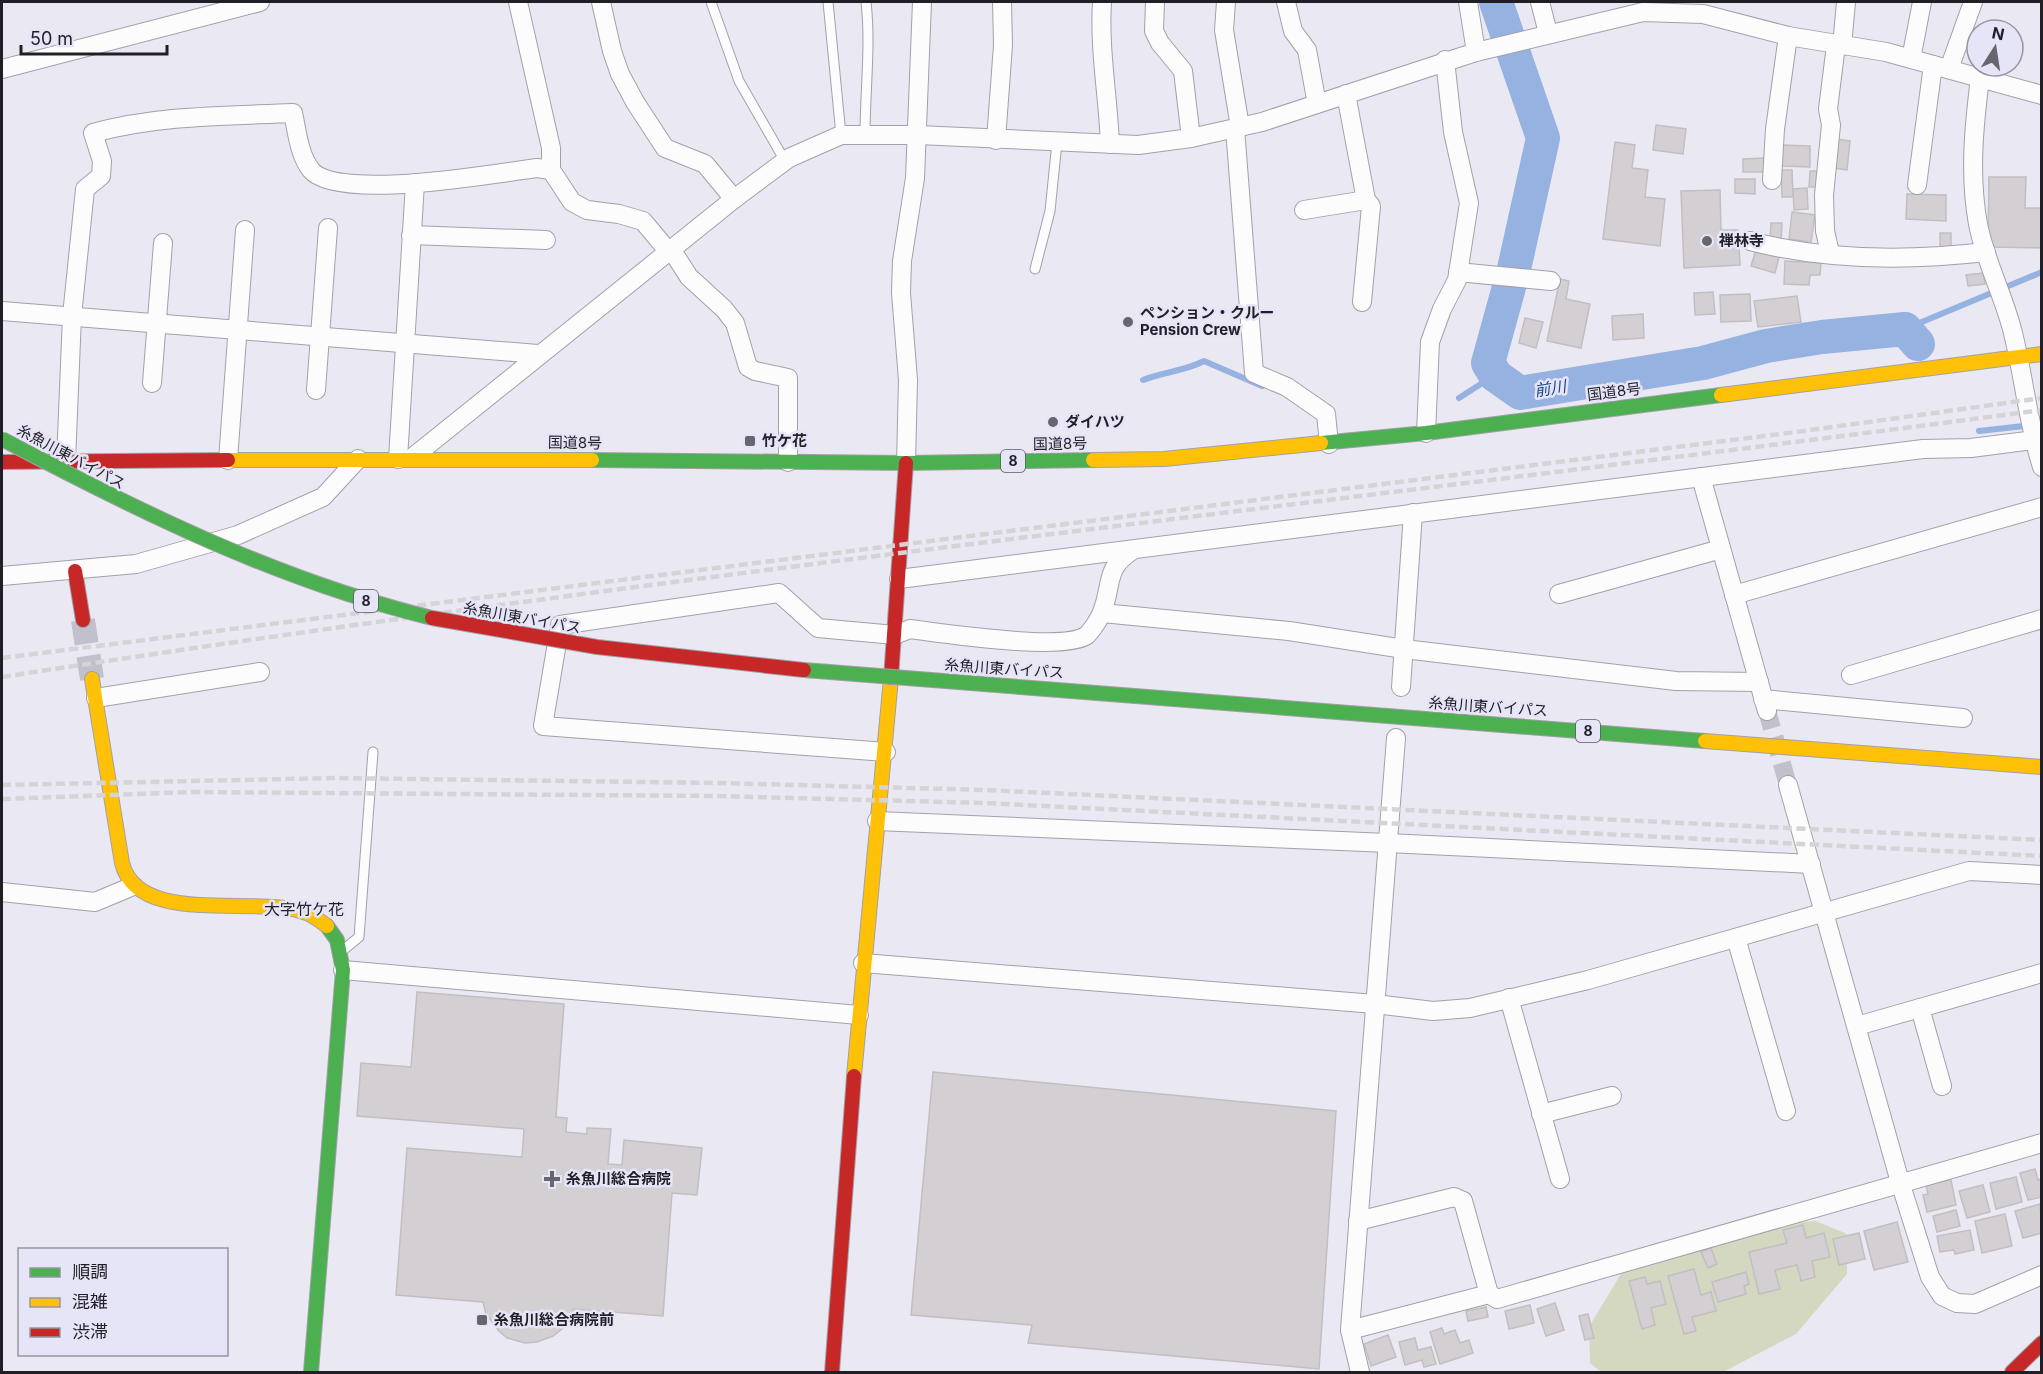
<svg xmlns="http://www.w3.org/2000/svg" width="2043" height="1374" font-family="Inter,'Noto Sans JP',sans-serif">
<rect width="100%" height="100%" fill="#eae8f3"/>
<path fill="#d5d8c1" d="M1816,1221L1847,1234V1274L1796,1334L1723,1372H1601L1590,1363L1589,1327L1625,1267L1701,1230Z"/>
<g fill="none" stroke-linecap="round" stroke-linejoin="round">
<g stroke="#95b2e1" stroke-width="6">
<path d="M1905,329L2042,272"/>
<path d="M1143,380C1163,372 1185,371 1204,361L1262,386"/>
<path d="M1459,398L1487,380L1493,371"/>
<path d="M1979,431L2042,424"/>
</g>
<path stroke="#95b2e1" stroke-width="34" d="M1496,2L1543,138L1514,269L1488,363L1496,376L1520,393L1703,363L1766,346L1822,337L1905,329L1918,344"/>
</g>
<g fill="#d4cfd2" stroke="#c2bec1" stroke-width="1.5">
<path d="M1656,125L1686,129L1683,154L1653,150Z"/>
<path d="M1836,139L1850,141L1847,170L1833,168Z"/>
<path d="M1615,142L1635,145L1632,168L1648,170L1645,197L1665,199L1660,246L1603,239Z"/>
<path d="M1782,145L1810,146V167L1782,166Z"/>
<path d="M1764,158V172H1743V159Z"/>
<path d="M1781,170H1792L1793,197H1782Z"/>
<path d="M1810,171H1820V187H1809Z"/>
<path d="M1989,177H2026L2025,208H2042V248L1988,247Z"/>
<path d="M1735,179H1755V194L1735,193Z"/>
<path d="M1807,188L1808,209L1794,210L1793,189Z"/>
<path d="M1720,190L1721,230H1738L1740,265L1684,268L1681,191Z"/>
<path d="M1907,194L1946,195V221L1906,219Z"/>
<path d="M1792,212L1815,215L1811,242L1789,239Z"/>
<path d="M1771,223H1782L1781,243L1770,242Z"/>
<rect x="1940" y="233" width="11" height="15"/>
<path d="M1756,250L1779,257L1775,273L1751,266Z"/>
<path d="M1785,261L1821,263L1820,275H1810L1809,285L1784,284Z"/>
<path d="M1983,273L1985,284L1968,286L1966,275Z"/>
<path d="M1560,279L1569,281L1566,299L1590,304L1581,348L1547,341Z"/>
<path d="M1713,292L1715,314L1695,315L1694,293Z"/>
<path d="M1750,294L1751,321L1721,322L1720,295Z"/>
<path d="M1797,296L1801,322L1758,327L1754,301Z"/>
<path d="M1643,314L1644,338L1613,340L1612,316Z"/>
<path d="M1525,318L1543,322L1536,348L1519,343Z"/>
<path d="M417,992L564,1004L556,1117L567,1118L566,1132L587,1134V1128L611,1129L608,1164L622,1165L624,1140L702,1148L697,1195L672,1193L663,1316L574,1309L562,1329L553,1336L537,1342L525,1343L507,1338L499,1331L486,1314L483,1302L396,1295L407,1148L522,1157L524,1129L357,1116L361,1063L411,1067Z"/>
<path d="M933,1072L1336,1111L1319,1369L1028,1343L1032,1325L911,1315Z"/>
<path d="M2035,1169L2038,1180L2042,1179V1197L2028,1200L2020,1173Z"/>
<path d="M2016,1177L2022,1202L1996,1209L1990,1183Z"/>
<path d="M1951,1180L1956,1205L1927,1212L1923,1195L1928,1194L1926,1185Z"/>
<path d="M1983,1185L1990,1212L1967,1218L1959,1191Z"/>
<path d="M2040,1204L2042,1233L2023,1238L2015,1211Z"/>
<path d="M1956,1210L1960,1226L1937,1232L1933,1216Z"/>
<path d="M2005,1214L2012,1246L1982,1253L1975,1221Z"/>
<path d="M1897,1222L1908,1262L1874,1270L1864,1231Z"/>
<path d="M1803,1225L1806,1238L1824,1233L1830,1257L1812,1261L1815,1277L1801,1281L1797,1265L1775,1270L1780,1289L1759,1294L1749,1252L1787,1243L1783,1230Z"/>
<path d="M1970,1230L1974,1250L1955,1254L1954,1250L1940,1252L1937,1236Z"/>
<path d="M1859,1233L1865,1259L1839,1265L1833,1239Z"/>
<path d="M1711,1248L1717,1264L1708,1268L1701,1252Z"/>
<path d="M1694,1269L1701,1295L1711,1292L1716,1311L1692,1317L1696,1331L1684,1334L1668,1276Z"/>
<path d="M1746,1272L1749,1284L1744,1286L1746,1294L1718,1302L1712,1282Z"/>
<path d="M1645,1277L1647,1284L1660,1281L1666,1304L1651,1308L1655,1325L1642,1329L1629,1281Z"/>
<path d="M1555,1303L1564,1330L1546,1336L1537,1309Z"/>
<path d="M1530,1305L1534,1323L1509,1329L1505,1311Z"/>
<path d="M1486,1307L1488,1317L1468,1321L1466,1311Z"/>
<path d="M1588,1314L1594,1338L1585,1340L1579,1316Z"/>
<path d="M1442,1328L1444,1334L1455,1330L1460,1343L1469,1340L1473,1353L1440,1364L1430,1332Z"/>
<path d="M1388,1335L1396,1357L1371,1366L1364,1344Z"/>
<path d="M1415,1338L1418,1350L1431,1347L1436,1364L1424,1367L1422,1360L1405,1365L1399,1342Z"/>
</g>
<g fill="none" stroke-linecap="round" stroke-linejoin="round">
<path stroke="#c2c0ca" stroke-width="18" stroke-dasharray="18 9" stroke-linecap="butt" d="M1767,711L1788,785"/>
<path stroke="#c2c0ca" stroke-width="24" stroke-dasharray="24 12" stroke-linecap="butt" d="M83,620L92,679"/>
<g stroke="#a2a1a9" stroke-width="11">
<g id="lane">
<path d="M711,2L739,81L785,161"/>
<path d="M828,2L841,135"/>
<path d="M865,135C865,91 871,45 866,2"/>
<path d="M1035,269L1050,211L1057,142"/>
<path d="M342,951L359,937L373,752"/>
</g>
</g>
<g stroke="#a2a1a9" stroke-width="20">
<g id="street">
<path d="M518,2L551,148V170"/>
<path d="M601,2L612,51L620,74L635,102L665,148L705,164L734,199"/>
<path d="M1102,2C1099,49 1108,96 1110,144"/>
<path d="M1155,2L1154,31L1160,43L1183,71L1191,138"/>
<path d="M1226,2L1224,30L1240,127"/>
<path d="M1286,2L1293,31L1307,50L1317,104"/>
<path d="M1468,2L1476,52"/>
<path d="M1540,2L1548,33"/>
<path d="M1842,46L1846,2"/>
<path d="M1911,59L1922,2"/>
<path d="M2,69L260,2"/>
<path d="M1949,69L1973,2"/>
<path d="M1980,78C1974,126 1969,175 1978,224C1985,261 2004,296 2013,333C2024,378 2028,423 2042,467"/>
<path d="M1346,94L1366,200L1371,206L1362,302"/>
<path d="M1235,128L1254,373L1287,387L1326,414L1329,444"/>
<path d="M996,140L1003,45L1002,2"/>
<path d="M1772,180L1775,129L1788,36"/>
<path d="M1917,185L1933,65"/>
<path d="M1304,210L1366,200"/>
<path d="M411,235L546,240"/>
<path d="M1750,241C1827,261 1907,261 1986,252"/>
<path d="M671,249L689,277L724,309L735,323L748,367L755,371L788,378V462"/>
<path d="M1830,253L1825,231L1824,195L1831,125L1828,109L1836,45"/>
<path d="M1458,272L1551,281"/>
<path d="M2,311L538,354"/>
<path d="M152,383L163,243"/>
<path d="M316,390L328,228"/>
<path d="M1426,433L1430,342L1442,309L1457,280L1469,203L1453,132L1445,60"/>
<path d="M413,457L734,199L789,158L841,135H918L1138,145L1191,138L1262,122L1476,52L1643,12L1703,14L1788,36L1886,52L2042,95"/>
<path d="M398,459L415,183"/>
<path d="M228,460L245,230"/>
<path d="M66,461L72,316L85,189L101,176L102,161L93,133C159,115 226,116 293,113C297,131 299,155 311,170C337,202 496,173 537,168L551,170L572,202L587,210L619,214L643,221L668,251"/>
<path d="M906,463L908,380L901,293L902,261L915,178L922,2"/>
<path d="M1701,477L1767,711"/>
<path d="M2,576L136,564L238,535L323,497L358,459"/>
<path d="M899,579L1923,449L1971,448L2042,439"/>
<path d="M1559,594L1721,549"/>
<path d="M1734,595L2042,507"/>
<path d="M1102,613L1289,631L1404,649L1676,681L1759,682"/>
<path d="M1851,675L2042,619"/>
<path d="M1401,687L1413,513"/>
<path d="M96,698L260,672"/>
<path d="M1763,699L1963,718"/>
<path d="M886,752L543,726L560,625L779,593L818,628L895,635L910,629C941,633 1065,652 1087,635C1092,630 1100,618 1102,612C1113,584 1104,568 1133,550"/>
<path d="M1788,785L1900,1182L1930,1277L1942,1296L1957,1303L1975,1304L2042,1275"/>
<path d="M877,821L1388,843L1811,864"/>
<path d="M2,892L95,902L133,886"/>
<path d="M1736,938L1786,1111"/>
<path d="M863,963L1375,1004L1433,1011L1470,1008L1588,980L1969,871L2042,875"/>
<path d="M343,970L859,1015"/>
<path d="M1509,998L1560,1179"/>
<path d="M1920,1008L1942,1086"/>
<path d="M1857,1026L2042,973"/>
<path d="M1541,1114L1612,1096"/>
<path d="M1358,1221L1454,1197L1463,1201L1489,1294"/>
<path d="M1350,1330L1489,1294L1497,1299L2042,1143"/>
<path d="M1360,1372L1350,1330L1396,738"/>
</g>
</g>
<g stroke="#a2a1a9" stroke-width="16">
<g id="fast">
<path d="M1321,443L1426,433L1721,395"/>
<path d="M592,460L906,463L1093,460"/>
<path d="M1135,696L1705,741"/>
<path d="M311,1372L343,970L337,940L327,926"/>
</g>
</g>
<g stroke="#a2a1a9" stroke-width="16">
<g id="slow">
<path d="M1721,395L2042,354"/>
<path d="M228,460H592"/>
<path d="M1093,460L1164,459L1321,443"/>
<path d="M92,679L122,863C138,927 255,895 303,912C312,914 320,921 327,926"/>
<path d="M1705,741L2042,767"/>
<path d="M854,1076L891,678"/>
</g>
</g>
<g stroke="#a2a1a9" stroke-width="16">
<g id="jam">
<path d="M2,462L228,460"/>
<path d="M75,571L83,620"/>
<path d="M891,678L906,463"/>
<path d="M832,1372L854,1076"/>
<path d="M2012,1372L2042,1343"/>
</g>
</g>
<use href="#lane" stroke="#fcfcfd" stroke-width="9"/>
<use href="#street" stroke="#fcfcfd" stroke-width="18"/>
<use href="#fast" stroke="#4caf50" stroke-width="14"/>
<use href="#slow" stroke="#ffc107" stroke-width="14"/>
<use href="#jam" stroke="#c62828" stroke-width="14"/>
<g stroke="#d4d4d6" stroke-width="4.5" stroke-dasharray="9 4.5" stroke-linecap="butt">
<path d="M2,658L1796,432L2042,398"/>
<path d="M2,677C679,572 1362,500 2042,410"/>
<path d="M2,785L336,778L720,783L985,790L2042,840"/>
<path d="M2,799L191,792L717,796L984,803L2042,856"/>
</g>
<g stroke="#a2a1a9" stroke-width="16" stroke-linecap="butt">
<g id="fast-bridge">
<path d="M2,439C140,512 280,581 432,618"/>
<path d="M804,670L1135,696"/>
</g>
</g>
<g stroke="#a2a1a9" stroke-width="16" stroke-linecap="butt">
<path id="jam-bridge" d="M432,618L597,647L804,670"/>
</g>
<use href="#fast-bridge" stroke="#4caf50" stroke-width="14"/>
<use href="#jam-bridge" stroke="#c62828" stroke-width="14"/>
</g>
<g fill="#67656d" stroke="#e6e4f7" stroke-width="2">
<circle cx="1707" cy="241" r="6"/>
<circle cx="1128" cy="322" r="6"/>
<circle cx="1053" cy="422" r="6"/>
<rect x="744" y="435" width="12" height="12" rx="3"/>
<path d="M549 1170h6v6h6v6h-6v6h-6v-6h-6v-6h6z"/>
<rect x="476" y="1314" width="12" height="12" rx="3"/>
</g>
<g text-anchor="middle" stroke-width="5" stroke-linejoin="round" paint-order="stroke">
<g fill="#e6e4f7" stroke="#5b5a64" stroke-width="1.5">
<rect x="1001" y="450" width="24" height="22" rx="4.5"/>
<rect x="354" y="590" width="24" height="22" rx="4.5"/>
<rect x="1576" y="720" width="24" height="22" rx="4.5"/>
</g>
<g font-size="14" font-weight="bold" fill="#201f25">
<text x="1013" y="466">8</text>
<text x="366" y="606">8</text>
<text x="1588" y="736">8</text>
</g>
<g font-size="15" font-weight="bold" fill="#201f25" stroke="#e6e4f7" text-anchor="start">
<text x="1719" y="246">禅林寺</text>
<text x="1140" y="318">ペンション・クルー<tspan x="1140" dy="17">Pension Crew</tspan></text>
<text x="1065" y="427">ダイハツ</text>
<text x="762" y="446">竹ケ花</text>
<text x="566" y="1184">糸魚川総合病院</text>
<text x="494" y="1325">糸魚川総合病院前</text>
</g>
<g font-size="15" fill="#201f25" stroke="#e6e4f7">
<text transform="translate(1614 392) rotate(-7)" y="5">国道8号</text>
<text transform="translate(575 443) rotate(1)" y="5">国道8号</text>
<text transform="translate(1060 444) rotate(-1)" y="5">国道8号</text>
<text transform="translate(71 457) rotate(28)" y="5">糸魚川東バイパス</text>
<text transform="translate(522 618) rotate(10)" y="5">糸魚川東バイパス</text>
<text transform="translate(1004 669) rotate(4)" y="5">糸魚川東バイパス</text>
<text transform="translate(1488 707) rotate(4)" y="5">糸魚川東バイパス</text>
</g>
<g font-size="16" font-style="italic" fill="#134891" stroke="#e6e4f7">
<text transform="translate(1550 388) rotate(-9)" y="6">前川</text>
</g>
<g font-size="16" fill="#201f25" stroke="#e6e4f7">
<text x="304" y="915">大字竹ケ花</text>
</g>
</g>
<rect width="2043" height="1374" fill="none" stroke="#201f25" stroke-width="6"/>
<rect x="18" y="1248" width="210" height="108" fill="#e6e4f7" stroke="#9795a3" stroke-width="1.5"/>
<rect x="30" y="1268" width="30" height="9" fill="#4caf50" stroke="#9795a3" stroke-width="1.5"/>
<text x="72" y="1278" font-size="18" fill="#201f25">順調</text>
<rect x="30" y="1298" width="30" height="9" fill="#ffc107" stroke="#9795a3" stroke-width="1.5"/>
<text x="72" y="1308" font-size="18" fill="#201f25">混雑</text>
<rect x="30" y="1328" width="30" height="9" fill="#c62828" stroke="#9795a3" stroke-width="1.5"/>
<text x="72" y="1338" font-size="18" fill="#201f25">渋滞</text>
<g transform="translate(1995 48) rotate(12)"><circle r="28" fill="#e6e4f7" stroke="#9795a3" stroke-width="1.5"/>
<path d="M0-4.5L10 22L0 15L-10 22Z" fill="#67656d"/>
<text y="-9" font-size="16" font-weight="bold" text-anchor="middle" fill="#201f25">N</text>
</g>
<path d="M21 45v9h146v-9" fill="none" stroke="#201f25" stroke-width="3"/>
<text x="30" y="45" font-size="18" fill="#201f25" stroke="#e6e4f7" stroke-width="4.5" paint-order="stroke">50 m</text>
</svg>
